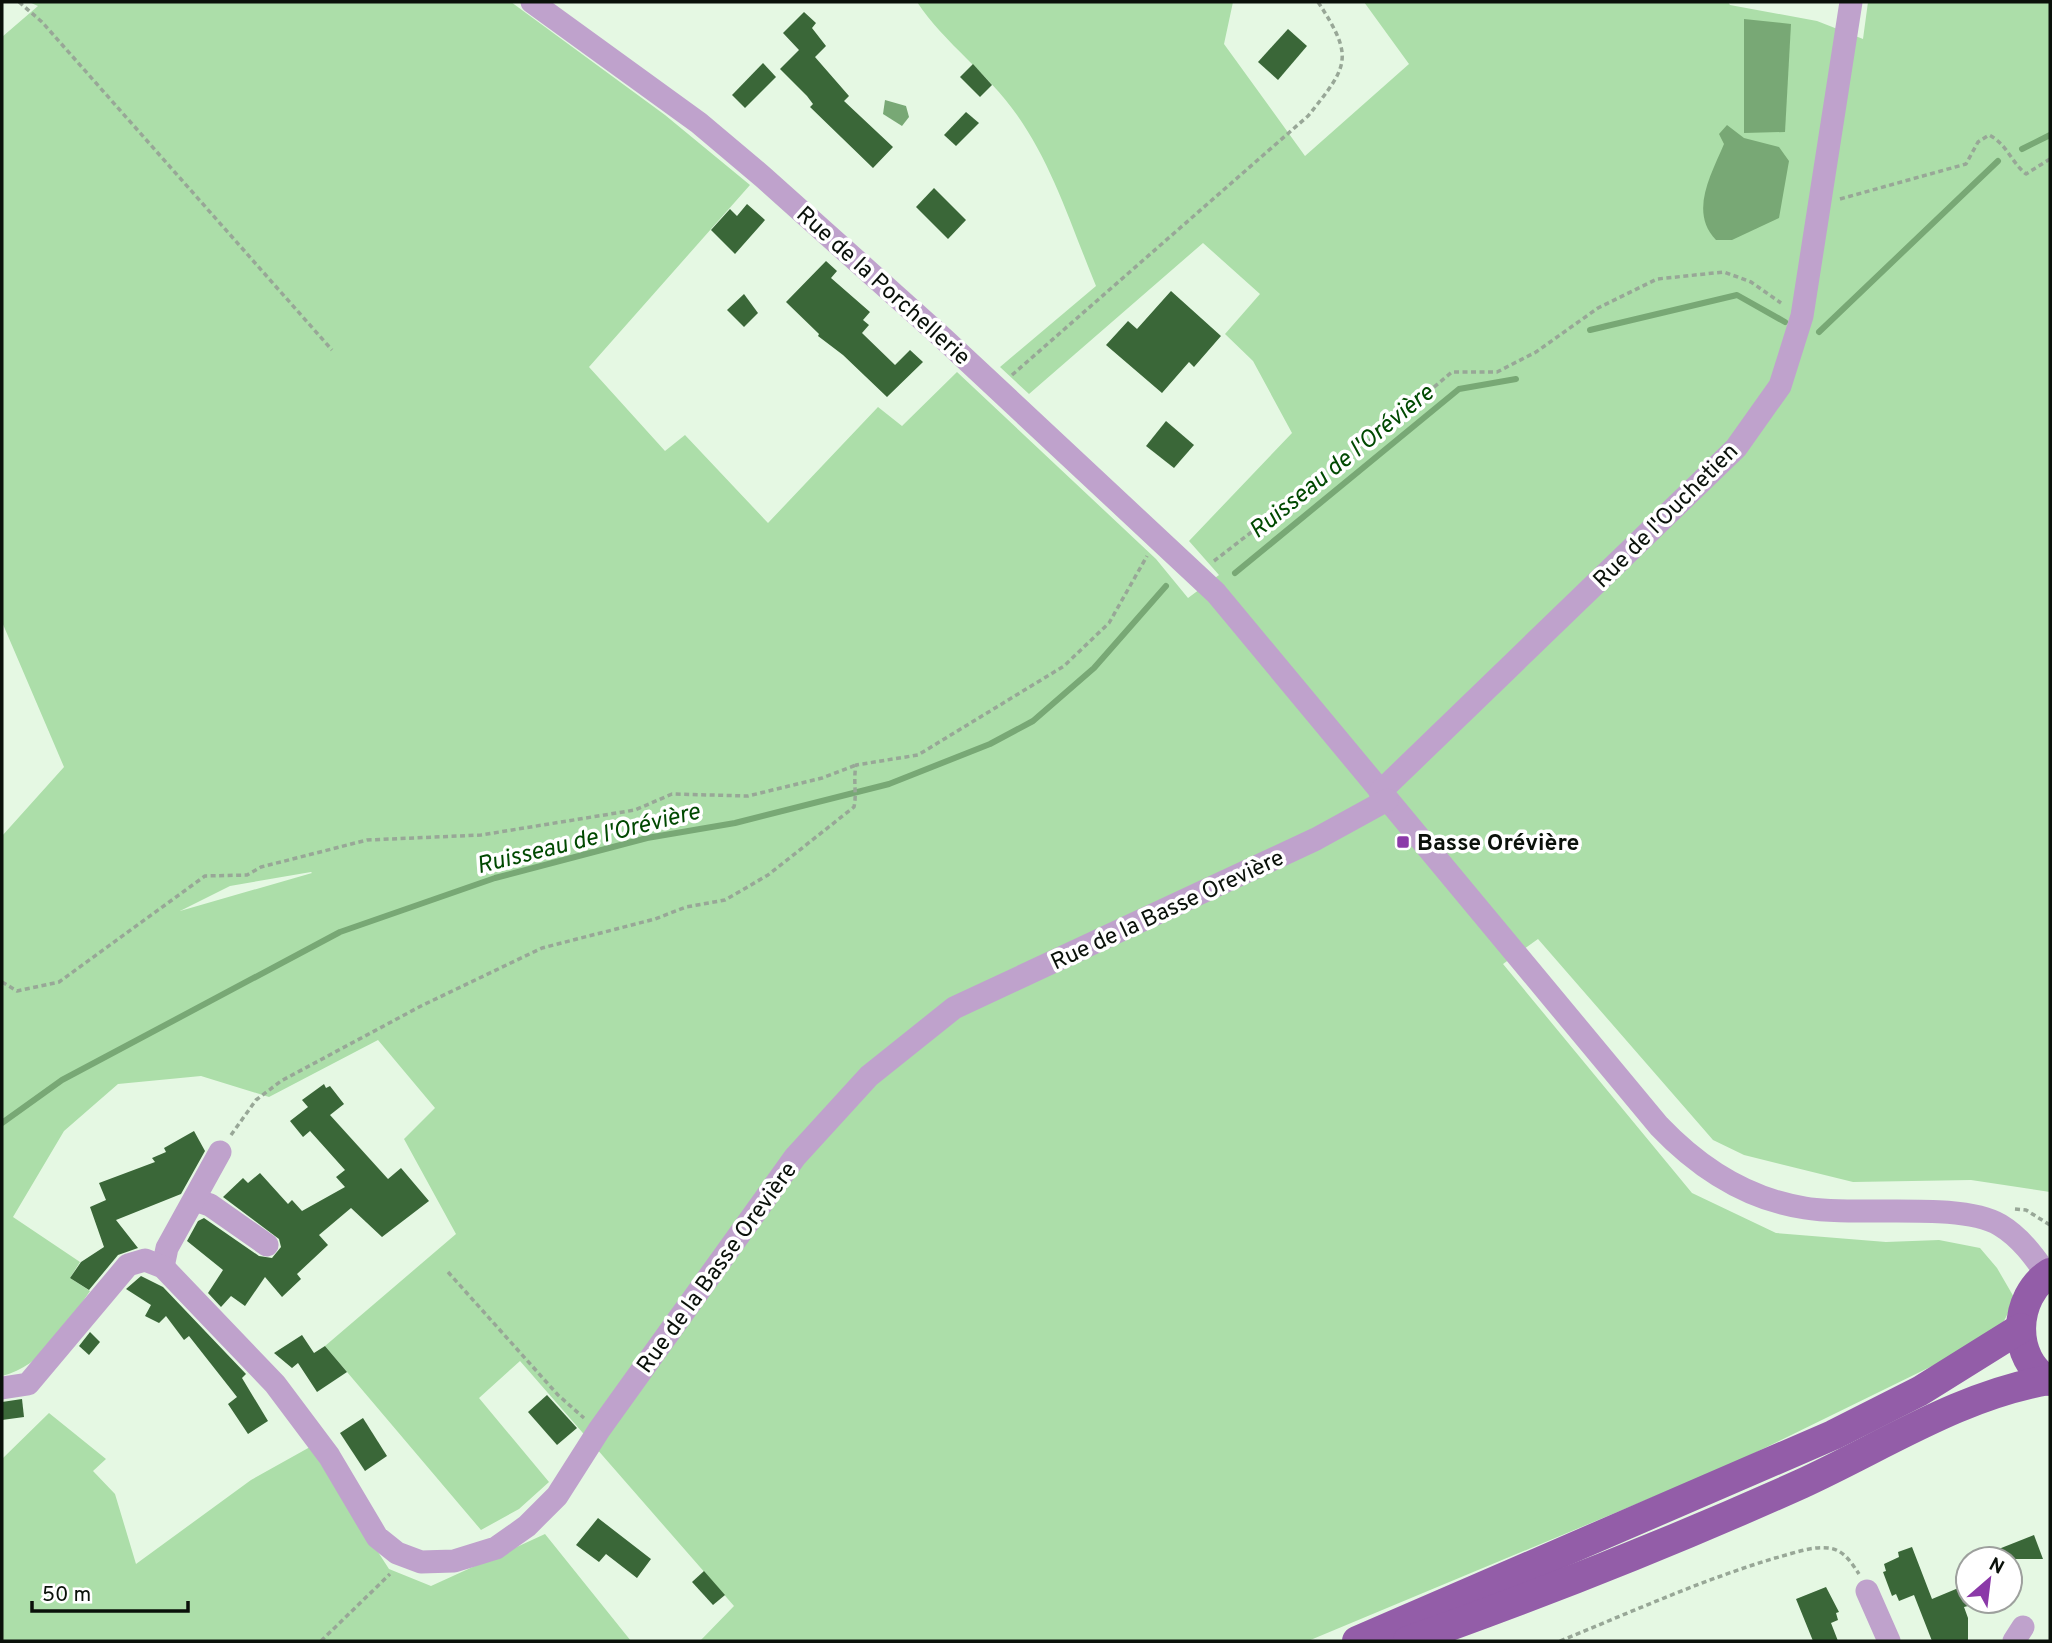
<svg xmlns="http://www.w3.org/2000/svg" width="2052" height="1643" font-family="Overpass,sans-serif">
<rect width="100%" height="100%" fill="#e5f8e3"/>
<g fill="#acdea9" fill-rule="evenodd">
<path d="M29,2H511L665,115L750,185L589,367L665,451L685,435L768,523L878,407L902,426L957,372L1156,559L1188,598L1219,575L1189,541L1292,433L1253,361L1225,334L1260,294L1203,243L1029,394L1000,367L1096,286C1072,228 1053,166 1017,115C988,73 945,44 917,2H1233L1224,44L1305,156L1409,64L1364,2H1728L1730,5L1817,21L1863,39L1868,2H2050V1192L1971,1180L1853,1182L1744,1155L1713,1140L1538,939L1503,964L1692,1193L1776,1233L1886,1242L1939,1240L1980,1248L1997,1268L2015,1299L2004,1321L1973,1346L1730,1465L1308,1641H700L734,1606L520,1361L479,1398L549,1482L519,1509L481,1530L325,1346L456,1234L404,1139L435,1108L378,1040L269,1097L201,1076L118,1084L64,1131L13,1217L80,1262L70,1278L90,1291C67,1324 43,1366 2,1376V836L64,767L2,622V37L38,6ZM311,872L312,873L180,911L230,886Z"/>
<path d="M49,1413L106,1459L93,1471L115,1494L136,1564L251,1480L310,1447L389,1569L431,1586L545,1534L631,1641H2V1459Z"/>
</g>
<g fill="#78a875">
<path d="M1744,19L1791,24L1785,132L1744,133Z"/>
<path d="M885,100L906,106L909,117L902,126L883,114Z"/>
<path d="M1727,125L1744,138L1779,147L1789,161L1779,218L1732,240H1716C1689,212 1711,175 1724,144L1719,134Z"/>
</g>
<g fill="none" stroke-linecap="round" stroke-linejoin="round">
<g stroke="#78a875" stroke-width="6">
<path d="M2022,149L2050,135"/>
<path d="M1590,330L1737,295L1785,322"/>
<path d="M1819,332L1998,161"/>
<path d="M1235,573L1459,389L1516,379"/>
<path d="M2,1123L62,1080L340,932L495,878L647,838L735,823L889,784L990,744L1033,721L1094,668L1166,586"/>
</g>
</g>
<g fill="#3a6738">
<path d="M804,12L816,23L812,28L826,46L815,57L849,96L844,101L893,147L873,168L810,107L813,104L807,96L780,69L799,50L783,33Z"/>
<path d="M1288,29L1307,46L1278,80L1258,62Z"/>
<path d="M763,63L776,77L745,108L732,95Z"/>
<path d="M973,64L992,85L980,97L960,77Z"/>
<path d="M966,112L979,123L956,146L944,135Z"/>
<path d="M934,188L966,220L948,239L916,207Z"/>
<path d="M747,204L765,220L735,254L711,230L730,209L737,216Z"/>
<path d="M826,261L837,271L831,278L870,312L863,320L869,325L862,333L895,365L910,350L923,362L887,397L843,355L818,336L819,334L786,302Z"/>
<path d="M1171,291L1221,336L1194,367L1189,362L1162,393L1106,345L1128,321L1137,329Z"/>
<path d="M744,294L758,313L744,327L727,310Z"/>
<path d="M1166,421L1194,445L1174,468L1146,446Z"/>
<path d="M324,1084L326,1088L330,1086L344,1104L330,1115L388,1179L401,1168L429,1201L382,1237L351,1208L319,1235L328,1245L297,1274L301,1279L282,1297L265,1277L245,1306L231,1296L221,1307L208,1293L223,1270L187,1241L198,1221L204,1218L259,1256L272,1258L281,1247L279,1239L223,1197L243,1178L248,1183L260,1173L288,1204L292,1200L302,1211L345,1187L336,1177L345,1170L310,1131L303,1137L290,1121L308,1107L302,1100Z"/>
<path d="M194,1131L205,1151L181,1194L116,1220L138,1248L118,1255L89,1290L70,1278L81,1262L104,1247L90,1207L106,1200L99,1183L155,1162L152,1158L166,1152L164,1148Z"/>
<path d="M141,1276L163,1287L246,1374L242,1378L268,1421L248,1434L228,1404L237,1397L189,1336L184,1340L166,1316L159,1323L145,1316L151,1305L126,1289Z"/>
<path d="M90,1332L100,1342L89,1355L79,1346Z"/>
<path d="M302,1335L314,1353L325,1346L347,1372L317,1392L298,1363L292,1368L274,1353Z"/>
<path d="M547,1395L577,1428L557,1445L528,1412Z"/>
<path d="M22,1399L24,1417L2,1420V1402Z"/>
<path d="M363,1418L387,1456L365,1471L340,1433Z"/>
<path d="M598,1518L651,1559L637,1578L606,1554L599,1562L576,1545Z"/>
<path d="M2034,1535L2043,1559H1976V1558Z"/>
<path d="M1912,1547L1932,1599L1968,1584V1606L1964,1607L1968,1618V1641H1932L1914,1595L1899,1601L1896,1594L1892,1596L1883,1572L1886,1571L1884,1564L1899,1557L1898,1552Z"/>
<path d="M704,1571L725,1595L713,1605L692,1582Z"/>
<path d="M1826,1587L1839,1612L1836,1613L1838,1620L1831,1623L1838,1641H1813L1796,1599Z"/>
</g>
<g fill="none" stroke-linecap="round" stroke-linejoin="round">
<g stroke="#98a797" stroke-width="3.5" stroke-dasharray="5 3.5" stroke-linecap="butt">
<path d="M19,2L42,22L332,350"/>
<path d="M1840,199L1966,164L1978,142L1989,135C2007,144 2011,162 2026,174L2050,159"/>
<path d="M1012,375L1308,116C1348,66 1355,58 1318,2"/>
<path d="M1214,561L1367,443L1452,372H1497L1536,352L1598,308L1657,279L1724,272L1751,282L1781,303"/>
<path d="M2,982L17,991L59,982L205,876L247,875L261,867L367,840L481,835L635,810L672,794L748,796L822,778L856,765"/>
<path d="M231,1135L256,1100L281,1081L421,1006L542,948L655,919L686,907L725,900L768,875L854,807C857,793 853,782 856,765L918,755L1064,666L1109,623L1147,556"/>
<path d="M2015,1209L2026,1210L2050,1225"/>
<path d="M448,1272L558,1395L584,1418"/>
<path d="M321,1641L390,1574"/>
<path d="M1560,1641C1631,1612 1702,1580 1775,1558C1792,1554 1810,1546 1828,1548C1843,1549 1851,1562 1859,1574"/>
</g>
<g stroke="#bfa2cc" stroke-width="23">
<path d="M532,2L699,123L763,177L944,339L1216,593L1659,1126C1699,1168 1746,1199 1805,1208C1857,1217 1959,1201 2000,1225C2020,1237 2034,1256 2047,1275"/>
<path d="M1380,792L1736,448L1780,386L1802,316L1851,2"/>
<path d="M195,1200L210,1205L267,1245"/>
<path d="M163,1267L167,1248L220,1152"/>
<path d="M2,1388L28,1384L128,1265L145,1260L163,1267L275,1384L329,1456L377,1537L397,1553L421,1562L454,1561L496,1548L527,1526L557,1496L599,1430L795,1157L869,1076L954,1008L1316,839L1387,800"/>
<path d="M1867,1591L1889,1641"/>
<path d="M2014,1641L2023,1627"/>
</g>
<g stroke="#935da8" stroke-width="30">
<path d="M2050,1273C2013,1296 2010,1360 2050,1381"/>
<path d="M1357,1641L1833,1435L1920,1391L2021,1328"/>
<path d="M1408,1641C1541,1594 1672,1542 1801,1484C1882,1447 1960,1395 2049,1380"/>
</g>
</g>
<rect fill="#8b39a8" stroke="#fff" stroke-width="2.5" x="1396" y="835" width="14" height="14" rx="3.5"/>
<g text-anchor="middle" stroke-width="7" stroke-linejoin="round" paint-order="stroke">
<g font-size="23" fill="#0a110a" stroke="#fff">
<text transform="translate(884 285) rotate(42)" y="8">Rue de la Porchellerie</text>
<text transform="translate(1665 515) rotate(-45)" y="8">Rue de l'Ouchetien</text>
<text transform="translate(1167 909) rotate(-25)" y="8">Rue de la Basse Orevière</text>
<text transform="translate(716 1267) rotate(-54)" y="8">Rue de la Basse Orevière</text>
</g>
<g font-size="23" font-weight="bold" fill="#0a110a" stroke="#fff" text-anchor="start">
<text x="1417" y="850">Basse Orévière</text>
</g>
<g font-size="24" font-style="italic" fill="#004901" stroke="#fff">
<text transform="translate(1341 461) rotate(-39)" y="8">Ruisseau de l'Orévière</text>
<text transform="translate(588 838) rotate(-14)" y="8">Ruisseau de l'Orévière</text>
</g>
</g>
<rect width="2052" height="1643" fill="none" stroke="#0a110a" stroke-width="7"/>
<g transform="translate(1989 1580) rotate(28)"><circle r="33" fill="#ffffff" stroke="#9da09d" stroke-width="2"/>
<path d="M0-5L12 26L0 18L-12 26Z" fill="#8b39a8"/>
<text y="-10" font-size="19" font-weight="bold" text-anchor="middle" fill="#0a110a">N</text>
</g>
<path d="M32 1601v10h156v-10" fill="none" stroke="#0a110a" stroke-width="3.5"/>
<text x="42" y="1601" font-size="21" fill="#0a110a" stroke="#ffffff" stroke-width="5" paint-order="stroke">50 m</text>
</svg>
